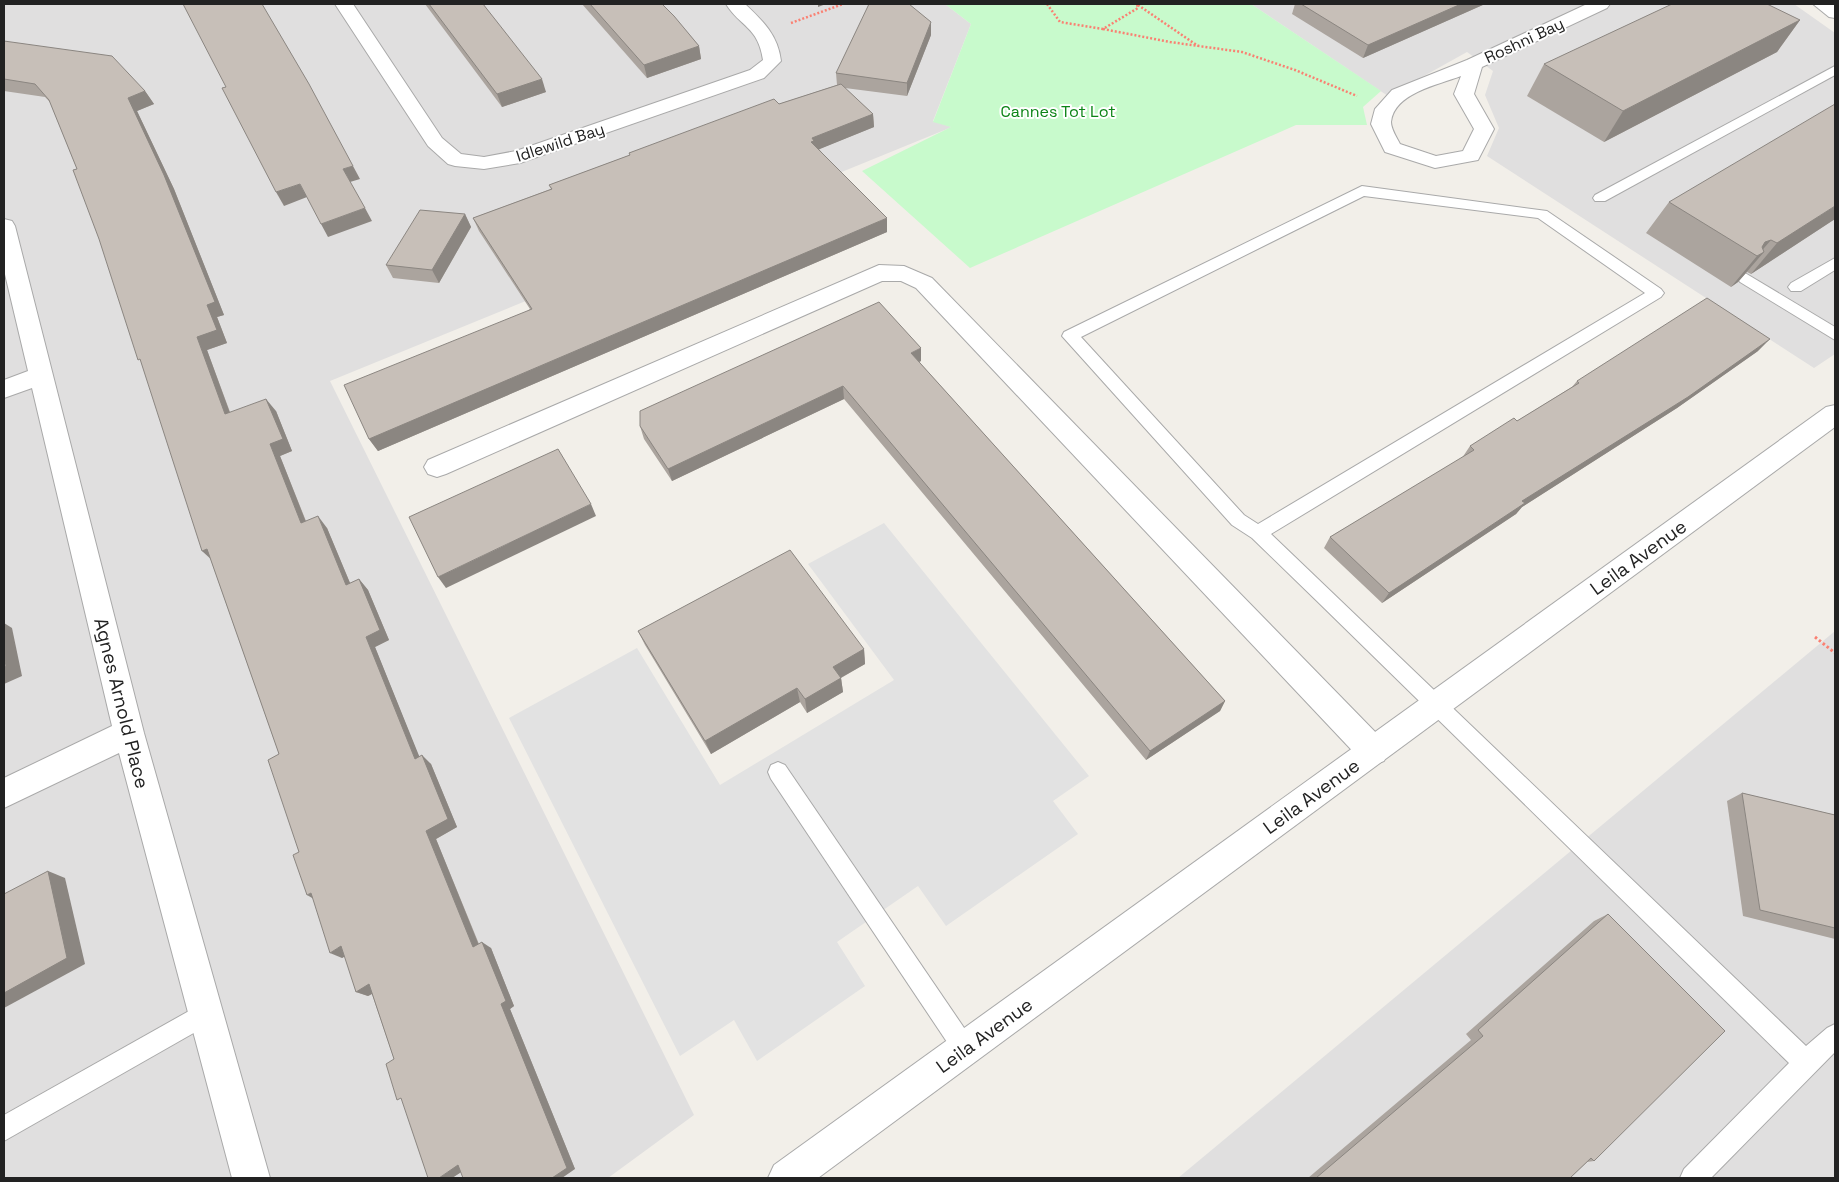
<svg xmlns="http://www.w3.org/2000/svg" width="1839" height="1182" font-family="'Space Grotesk',sans-serif">
<rect width="100%" height="100%" fill="#f2efe9"/>
<g fill="#e0dfdf">
<path d="M4,4H945L971,24L933,121L952,127L330,381L694,1115L608,1178H4Z"/>
<path d="M1251,4H1794L1835,33V354L1814,368L1487,156L1499,128L1485,95L1493,71L1467,52L1388,96Z"/>
<path d="M1835,631V1178H1178Z"/>
</g>
<path fill="#c8facc" d="M945,4H1251L1381,91L1363,107L1367,125H1296L970,268L862,171L951,127L933,122L971,24Z"/>
<path fill="#e2e2e2" d="M884,523L1089,776L1053,801L1078,834L946,926L918,886L837,942L865,986L757,1061L734,1020L680,1056L509,718L637,648L720,785L894,680L808,564Z"/>
<g fill="none" stroke-linecap="round" stroke-linejoin="round">
<g stroke="#a9a9a9" stroke-width="2">
<g id="service">
<path d="M1835,66V75L1605,201H1595L1593,198L1595,195Z"/>
<path d="M1362,186L1547,211L1661,289L1664,293L1661,297L1271,534L1806,1046L1827,1028L1835,1024V1052L1711,1178H1680L1684,1169L1789,1063L1320,604L1252,538L1232,525L1062,336L1064,332ZM1364,196L1538,218L1645,293L1258,524L1244,515L1081,337Z"/>
<path d="M1835,258V270L1801,291H1791L1788,287L1791,283Z"/>
<path d="M1745,273L1835,327V340L1740,282L1737,278L1740,274Z"/>
<path d="M778,762L785,765L973,1041L977,1049L973,1057L965,1061L957,1057L771,779L768,772L771,765Z"/>
<path d="M205,1002L213,1006L217,1014L213,1022L4,1141V1115Z"/>
</g>
</g>
<g stroke="#a9a9a9" stroke-width="2">
<g id="minor">
<path d="M335,4H353L442,138L461,154L484,157L516,151L750,70L763,60C758,26 740,27 726,4H745C763,21 778,35 781,61L764,78L520,163L484,169L455,166L448,164L428,146Z"/>
<path d="M1587,4H1610L1607,8L1482,67L1474,94L1494,129L1478,160L1435,168L1385,152L1371,124L1375,109L1392,90L1467,60ZM1461,76L1454,94L1474,129L1463,151L1436,156L1400,144C1397,138 1391,129 1391,122C1394,93 1438,85 1461,76Z"/>
<path d="M4,219L12,221L15,226L144,733L270,1178H232L119,753L4,808V778L112,726L32,388L4,398V380L28,371L4,270Z"/>
<path d="M879,265L904,266L932,278L1384,741L1388,751L1384,761L1373,765L1362,761L916,288L901,281H882L446,474L437,477L428,474L424,467L428,460Z"/>
</g>
</g>
<g stroke="#a9a9a9" stroke-width="2">
<g id="tertiary">
<path d="M1813,4H1833L1835,5V18L1829,17Z"/>
<path d="M1835,405V427L818,1178H768L774,1165L1826,407Z"/>
</g>
</g>
<g stroke="#fa8072" stroke-width="2.5" stroke-dasharray="2 2" stroke-linecap="butt">
<path d="M1047,4L1060,22L1103,29L1138,8L1137,4"/>
<path d="M1138,5L1198,46"/>
<path d="M791,23L843,4"/>
<path d="M1103,29L1170,42L1242,52L1295,70L1357,96"/>
</g>
<path stroke="#fa8072" stroke-width="3" stroke-dasharray="2.5 2.5" stroke-linecap="butt" d="M1815,637L1835,653"/>
<use href="#service" fill="#fff" fill-rule="evenodd"/>
<use href="#minor" fill="#fff" fill-rule="evenodd"/>
<use href="#tertiary" fill="#fff" fill-rule="evenodd"/>
</g>
<g fill="#aba49e">
<path d="M425,4H483L546,92L502,107Z"/>
<path d="M582,4H662L699,46L701,59L647,78Z"/>
<path d="M1295,4H1485L1363,58L1292,14Z"/>
<path d="M1800,20L1777,52L1604,142L1527,96L1544,64Z"/>
<path d="M931,22V35L907,96L845,88L873,114L874,127L819,149L887,232L378,451L369,439L530,309L479,231L473,218L551,189L549,185L630,155L629,153L837,85L836,73Z"/>
<path d="M4,41L145,91L154,104L137,111L174,189L224,315L217,317L227,343L207,350L230,412L276,411L292,451L280,456L306,521L327,528L350,583L359,579L368,590L389,640L375,647L419,757L431,764L457,827L436,839L479,944L491,948L514,1006L510,1009L575,1169L461,1172L452,1178L394,1059L372,994L368,996L356,992L345,956L342,958L299,852L279,754L142,364L77,169L50,102L45,97L4,91Z"/>
<path d="M1669,202L1835,219L1751,274L1747,272L1738,282L1731,287L1646,233Z"/>
<path d="M465,214L471,227L439,283L393,278L386,265Z"/>
<path d="M1758,351L1677,408L1522,507L1516,514L1382,603L1324,548L1330,537L1462,458L1470,446L1517,421L1572,387L1577,381Z"/>
<path d="M921,361L919,362L1225,701L1220,711L1146,760L844,399L672,481L644,439L640,426Z"/>
<path d="M638,631L864,649L865,664L841,678L843,692L807,713L800,702L711,754L645,645Z"/>
<path d="M1742,793L1835,815V939L1743,916L1727,801Z"/>
<path d="M1608,914L1594,1161L1587,1162L1570,1178H1308L1471,1040L1466,1034L1594,921Z"/>
</g>
<g fill="#8b8681">
<path d="M818,4H826L818,7Z"/>
<path d="M1461,4H1485L1363,58L1368,45Z"/>
<path d="M1800,20L1777,52L1604,142L1623,111Z"/>
<path d="M931,22V35L907,96V83Z"/>
<path d="M699,46L701,59L647,78L644,65Z"/>
<path d="M542,79L546,92L502,107L497,94Z"/>
<path d="M145,91L154,104L137,111L174,189L224,315L217,317L227,343L207,350L235,427L225,414L197,337L207,305L128,98Z"/>
<path d="M873,114L874,127L815,151L811,142L812,138Z"/>
<path d="M353,166L360,179L350,182L343,169Z"/>
<path d="M300,184L307,197L284,206L276,192Z"/>
<path d="M1835,206V219L1751,274L1777,243Z"/>
<path d="M365,208L372,221L328,237L321,224Z"/>
<path d="M465,214L471,227L439,283L432,270Z"/>
<path d="M887,218V232L378,451L369,439Z"/>
<path d="M1771,240L1758,255L1764,252L1738,282L1731,287L1757,256L1754,254L1765,242Z"/>
<path d="M1770,339L1758,351L1677,408L1522,507L1516,514L1382,603L1389,593L1522,501Z"/>
<path d="M921,348V361L912,366L911,353Z"/>
<path d="M843,386L844,399L672,481L668,469Z"/>
<path d="M266,399L276,411L292,451L280,456L311,535L301,523L270,444Z"/>
<path d="M591,504L596,516L446,588L438,577Z"/>
<path d="M318,516L327,528L355,595L346,585Z"/>
<path d="M207,549L214,562L202,551Z"/>
<path d="M359,579L368,590L389,640L375,647L424,768L415,759L366,637Z"/>
<path d="M4,623L12,628L22,676L4,684Z"/>
<path d="M864,649L865,664L835,681L833,667Z"/>
<path d="M841,678L843,692L807,713L805,699Z"/>
<path d="M797,688L800,702L711,754L705,741Z"/>
<path d="M1225,701L1220,711L1146,760L1150,751Z"/>
<path d="M422,755L431,764L457,827L436,839L482,953L473,947L426,831Z"/>
<path d="M48,871L65,878L85,964L4,1008V993Z"/>
<path d="M311,893L319,902L307,895Z"/>
<path d="M482,942L491,948L514,1006L510,1009L575,1169L562,1178H552L501,1004Z"/>
<path d="M341,946L353,952L342,958L330,953Z"/>
<path d="M369,984L381,989L368,996L356,992Z"/>
<path d="M458,1165L469,1167L452,1178H439Z"/>
</g>
<g fill="#c7bfb8" stroke="#8b8681">
<path d="M183,4H262L309,84L353,166L343,169L365,208L321,224L300,184L276,192L222,88L226,87Z"/>
<path d="M429,4H483L542,79L497,94Z"/>
<path d="M590,4H662L674,16L699,46L644,65Z"/>
<path d="M869,4H909L931,22L907,83L836,73Z"/>
<path d="M1301,4H1461L1368,45Z"/>
<path d="M1672,4H1767L1800,20L1623,111L1544,64Z"/>
<path d="M4,41L112,56L145,91L128,98L164,175L215,302L207,305L217,330L197,337L225,414L266,399L283,439L270,444L301,523L318,516L346,585L359,579L380,630L366,637L415,759L422,755L448,819L426,831L473,947L482,942L506,1001L501,1004L567,1168L552,1178H463L458,1165L439,1178H428L401,1098L397,1100L386,1064L394,1059L369,984L356,992L341,946L330,953L311,893L307,895L293,855L299,852L268,760L279,754L207,549L202,551L140,359L138,360L99,239L73,170L77,169L49,100L35,84L4,79Z"/>
<path d="M841,84L873,114L812,138L814,141L811,142L887,218L369,439L344,385L532,309L473,218L552,189L549,185L630,155L629,153L774,99L779,104Z"/>
<path d="M1835,104V206L1777,243L1771,240L1765,242L1762,247L1764,252L1757,256L1669,202Z"/>
<path d="M420,210L465,214L432,270L386,265Z"/>
<path d="M1707,298L1770,339L1688,397L1522,501L1525,503L1389,593L1330,537L1474,450L1470,446L1514,418L1517,421L1579,383L1577,381Z"/>
<path d="M879,302L921,348L911,353L1225,701L1150,751L843,386L668,469L640,426V411Z"/>
<path d="M558,449L591,504L438,577L409,517Z"/>
<path d="M790,550L864,649L833,667L841,678L805,699L797,688L705,741L638,631Z"/>
<path d="M4,655L6,666L4,667Z"/>
<path d="M1742,793L1835,815V928L1760,910Z"/>
<path d="M48,871L67,958L4,993V894Z"/>
<path d="M1608,914L1725,1031L1594,1161L1591,1158L1570,1178H1316L1483,1036L1478,1030Z"/>
</g>
<g text-anchor="middle" stroke-width="4" stroke-linejoin="round" paint-order="stroke">
<g font-size="16" fill="#222" stroke="#fff">
<text transform="translate(1524 40) rotate(-25)" y="6">Roshni Bay</text>
<text transform="translate(560 142) rotate(-18)" y="6">Idlewild Bay</text>
</g>
<g font-size="16" fill="#0c8416" stroke="#fff">
<text x="1058" y="117">Cannes Tot Lot</text>
</g>
<g font-size="19" fill="#222" stroke="#fff">
<text transform="translate(1638 557) rotate(-36)" y="7">Leila Avenue</text>
<text transform="translate(122 703) rotate(76)" y="7">Agnes Arnold Place</text>
<text transform="translate(1311 796) rotate(-36)" y="7">Leila Avenue</text>
<text transform="translate(984 1035) rotate(-36)" y="7">Leila Avenue</text>
</g>
</g>
<rect width="1839" height="1182" fill="none" stroke="#222222" stroke-width="10"/>
</svg>
